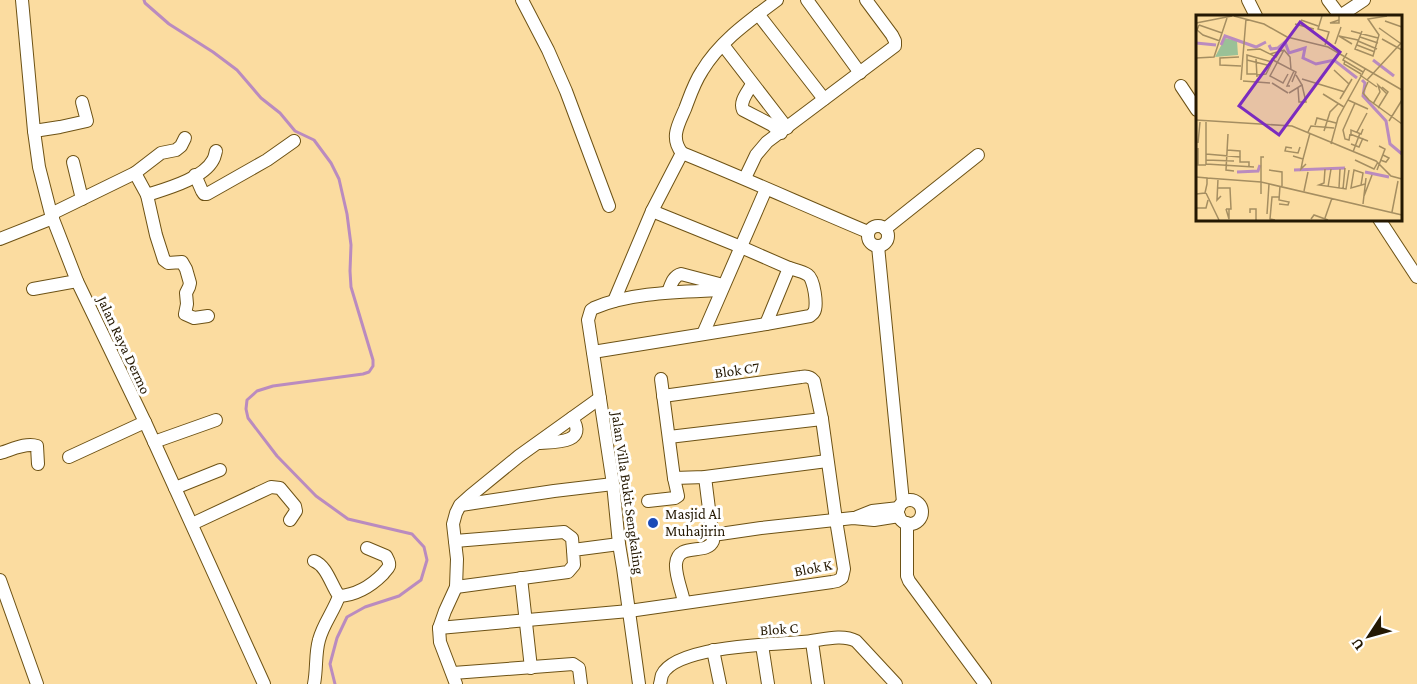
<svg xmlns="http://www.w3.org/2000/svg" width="1417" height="684" font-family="'Crimson Pro',serif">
<rect width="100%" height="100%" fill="#fbdca0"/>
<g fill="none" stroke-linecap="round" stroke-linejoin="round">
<path stroke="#ba8bbf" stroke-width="3" d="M144,0L145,3L169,24L213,52L237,70L261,98L280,113L295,131L314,140L331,163L339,179L347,214L351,245L350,271L351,287L373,360V366L369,372L363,374L273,386L257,391L247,400L246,409L248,418L277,456L316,496L348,519L412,534L424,547L427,560L421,580L399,596L365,607L347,617L337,638L330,664L335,684"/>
<g stroke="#6d5215" stroke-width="14">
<g id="minor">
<path d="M22,0L34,131L39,167L51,214L77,281L145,422L264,684"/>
<path d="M522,0L548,50L566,91L609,206"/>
<path d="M807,0L860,73"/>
<path d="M1248,0L1256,16"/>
<path d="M1328,0L1340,16"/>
<path d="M758,14L824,99"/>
<path d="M1340,16L1364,0"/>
<path d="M723,45L787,128"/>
<path d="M752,84C748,92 739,101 743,110L772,125L781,133"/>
<path d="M1181,86L1197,110"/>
<path d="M34,131L60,127L87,121L82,102"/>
<path d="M682,153C670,138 678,125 685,109C690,96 694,83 702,71C720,41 749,21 777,0"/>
<path d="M73,162L82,199"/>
<path d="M135,173L147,195L156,235L164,260L168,263L182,262L186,269L190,283L189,287L186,293L187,304L185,314L194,318L208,316"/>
<path d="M195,175L202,191L204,194H207L267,160L294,141"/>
<path d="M745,178L756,155L767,142L895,46V41L892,35L866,0"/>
<path d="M147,195C165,189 203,179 213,160C215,157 215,154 216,151"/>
<path d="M652,211L741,247L789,268L766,324"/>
<path d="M51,214L135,173L161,153L176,150L181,146L185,138"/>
<path d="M1379,219L1417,277"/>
<circle cx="878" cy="236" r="10"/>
<path d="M885,229L978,155"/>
<path d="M0,239L53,218"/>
<path d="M878,246L903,502"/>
<path d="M33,289L77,281"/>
<path d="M668,292C671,285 673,276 681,274L723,285"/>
<path d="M614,301L652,211L682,153C744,178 806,206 868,232"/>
<path d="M703,334L766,189"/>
<path d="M593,352L766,324L810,316C811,315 813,314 814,312C818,306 814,279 808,275C802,271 795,270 789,268"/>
<path d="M669,437L822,419"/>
<path d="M154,442L216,420"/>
<path d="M538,443C553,442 589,444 572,418"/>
<path d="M0,453C11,450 26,442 37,446L38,464"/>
<path d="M69,457L145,422"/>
<path d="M674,478L705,477L827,461"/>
<path d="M175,488L220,470"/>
<circle cx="910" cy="512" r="12"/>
<path d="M648,501L675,498L678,496L674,478L661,379"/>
<path d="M461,505L554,491L613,484"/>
<path d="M857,517L872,511L899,508"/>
<path d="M907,523V576L909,581L985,684"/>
<path d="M192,524L271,487L280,488L295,506L296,511L290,520"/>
<path d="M713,535L761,528L853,518L874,520L899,516"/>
<path d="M455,541L564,532L572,538L573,550"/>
<path d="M314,561C327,566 331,585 339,596C334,611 323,624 319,640C315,654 317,669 314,684"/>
<path d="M521,578L531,668"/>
<path d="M0,580L37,684"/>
<path d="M456,587L568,572L574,565L573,550L619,544"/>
<path d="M339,596C357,595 371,586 383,574C385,571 388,569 389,566C390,562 388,560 386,556L367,548"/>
<path d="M684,602C682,591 675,575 676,564C678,541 707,556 713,541L705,477"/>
<path d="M439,628L629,611L832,582L837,581L842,578L844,569L836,520L822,419L814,381C810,376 806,376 801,377L663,396"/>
<path d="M812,642L818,684"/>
<path d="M762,645L768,684"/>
<path d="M713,650L720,684"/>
<path d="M453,673L573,664L579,668L581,684"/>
<path d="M456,684L440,642L439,628L445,611L456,587L457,559L453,524L456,513L460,505L470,496L519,456L600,398"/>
<path d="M639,684L623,568L619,544L613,484L588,320L591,310L594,308C630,292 682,292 721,290"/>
<path d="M660,684C661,681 661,678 662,675C675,646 773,644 802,642C819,641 841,633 856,641L896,684"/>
</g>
</g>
<use href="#minor" stroke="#fff" stroke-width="12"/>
</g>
<circle fill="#1b4bb8" stroke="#fff" stroke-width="2" cx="653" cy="523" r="6"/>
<g text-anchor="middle" stroke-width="6" stroke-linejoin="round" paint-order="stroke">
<g font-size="15" fill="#241802" stroke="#fff">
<text transform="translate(124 345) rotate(65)" y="5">Jalan Raya Dermo</text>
<text transform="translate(737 370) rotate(-8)" y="5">Blok C7</text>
<text transform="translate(628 493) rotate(82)" y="5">Jalan Villa Bukit Sengkaling</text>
<text transform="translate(813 568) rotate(-11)" y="5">Blok K</text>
<text transform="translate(779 629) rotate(-4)" y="5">Blok C</text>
</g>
<g font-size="15" fill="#241802" stroke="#fff" text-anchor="start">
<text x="665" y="519">Masjid Al<tspan x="665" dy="17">Muhajirin</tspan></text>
</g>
</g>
<g transform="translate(1196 15)">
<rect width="206" height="206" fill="#fbdca0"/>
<path d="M29,23L41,26L42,40L19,42Z" fill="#9ac197"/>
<path fill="none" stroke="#ba8bbf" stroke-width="3" d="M0,28L20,30M25,30L29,21L60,32L70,27M73,30L75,34L82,33L89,27L93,38L109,33L107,43L120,49L138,45L161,63M177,45L198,61M166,65L169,68L167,81L190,106L194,129L206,139M98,155L149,153M41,157L62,156L64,150M169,157L193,162"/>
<path fill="none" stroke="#a58e61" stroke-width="1.5" d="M38,1L68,9L91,22L132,32L206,75M126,1L122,14L133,17L129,30M143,1V8H134L143,5M105,5L122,11M189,6L206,12M0,8L36,1M99,9L118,14M3,10L1,15L7,20L24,26M3,10L26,18M183,13L204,28M155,16L182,23M166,16L159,34L177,41L183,20L172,4L191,1M164,22L182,28M186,24L206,35M162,26L181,34M139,29L145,12M156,29L143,21L162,25M161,30L179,37M51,35L64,34L80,42L85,34M88,35L74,61L87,68L92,59M151,38L147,45L167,57M74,39L88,35L94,42L95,55M43,42L24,43V50L45,51M0,43L18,42L31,3M60,44L61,62M75,44L100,57L96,67M51,45L75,51M149,46L148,49L165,59M138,55L153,69M61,60L70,59L76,47L51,40V59H61M164,60L181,72M106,64L149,77M45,65L50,4M171,65L206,27M47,66L74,68M172,67L167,78L173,85L206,109M76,68L92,78M94,71H91L98,56M102,73L103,87H110L106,70M93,78L106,70L100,60M127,79L148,92M144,84L156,64M152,85L172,94M177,89L184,77L182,70L191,79M182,93L192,77L186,72M0,105L96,111L180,146L195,161L206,164M10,105V150M193,106L206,85M119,110L121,103L140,108M128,116L134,97L142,89M112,117L115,111L138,113M161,117L171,98M32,119L30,155L38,156M154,119L153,125L149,124L147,115L159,88M154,119L172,126M155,119V115L165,119L167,114M2,128L4,107M135,129L142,103L169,54M155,129L163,132L167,123M2,133V150H10M96,133L90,132L89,136L102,138L104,132M31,135L44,136V142M157,137L164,118M10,139L44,142V147H53V152M97,141L107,144L105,154L110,149M107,144L114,118M10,145L38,146M159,145L178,154L182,147M184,145L190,147L193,143L187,140M10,149L58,152M129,154L128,168L123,170L150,174L153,155M73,155L86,157V171M181,155L189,134L183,131M0,162L11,163V169L9,178L0,179M11,163L65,167L206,200M22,164L21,185L25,181M165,170L167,158L158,155L155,173L169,169M132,172L135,154M22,173H34L35,194H30M143,173L144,154M147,174L149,153M108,176L112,157M10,178L23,205M65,179V142H68M168,181L176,160M83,189L92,190L93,187L83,185L84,171M167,189L170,163M0,193H10L12,185M30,194L33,204V194M196,197L202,166M54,198V194H60V205M71,199L73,169M129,203L136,183M115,204L118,200L132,205M79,205L74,204L76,182H83"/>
<path fill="#7b2cbf" fill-opacity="0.15" stroke="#7b2cbf" stroke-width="3" d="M104,7L144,37L83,120L43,91Z"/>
<rect width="206" height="206" fill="none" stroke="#241802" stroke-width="3"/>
</g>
<g transform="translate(1369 636) rotate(234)" stroke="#ffffff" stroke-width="4.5" paint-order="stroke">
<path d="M0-4.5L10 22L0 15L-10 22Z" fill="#241802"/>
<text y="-9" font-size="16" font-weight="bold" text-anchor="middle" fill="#241802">U</text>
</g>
</svg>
